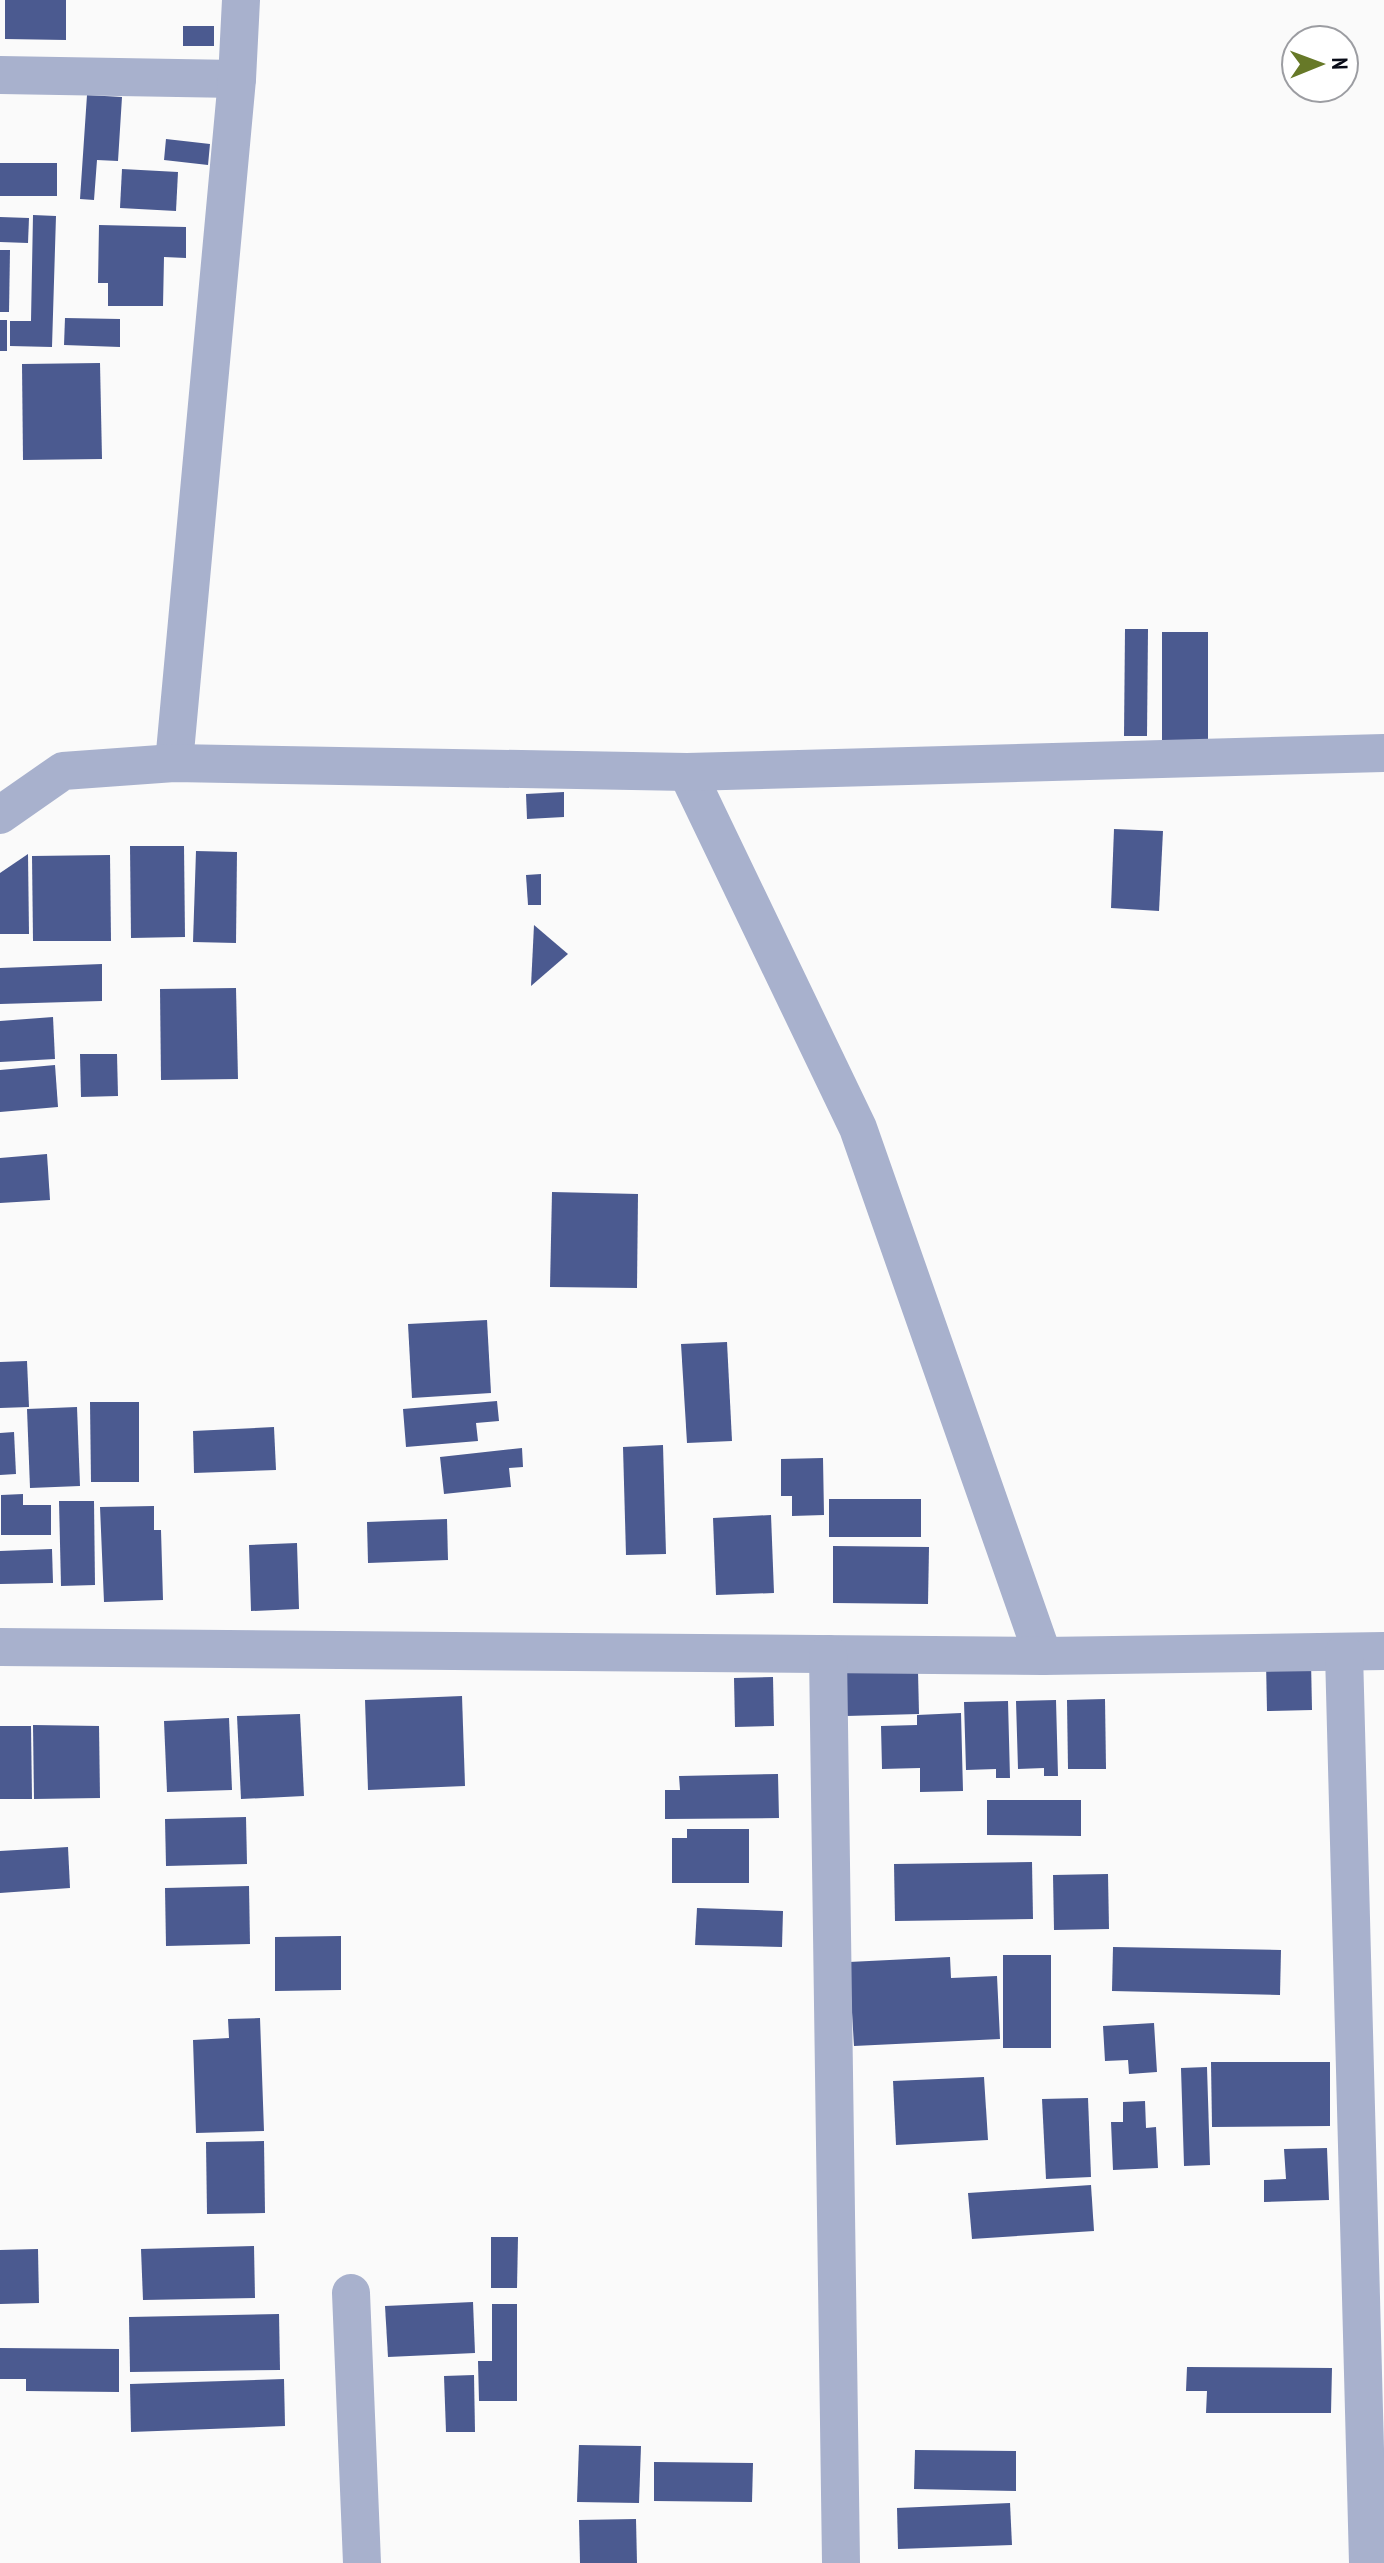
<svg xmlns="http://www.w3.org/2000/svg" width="1384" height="2563" font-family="'PT Sans Narrow',sans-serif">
<rect width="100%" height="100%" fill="#fafafa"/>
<g fill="#4b5a90">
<path d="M5,0H66V40L5,39Z"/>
<rect x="183" y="26" width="31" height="20"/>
<path d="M87,95L122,97L118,161L97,160L94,200L80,199Z"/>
<path d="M166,139L210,144L208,165L164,160Z"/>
<rect x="0" y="163" width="57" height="33"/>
<path d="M122,169L178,172L176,211L120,208Z"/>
<path d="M33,215L56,216L52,347L10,346V321H31Z"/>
<path d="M0,217L29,218L28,243L0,242Z"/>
<path d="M99,225L186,227V258L164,257L163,306H108V283H98Z"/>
<path d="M0,250H10L9,312H0Z"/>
<path d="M65,318L120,319V347L64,345Z"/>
<rect x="0" y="320" width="7" height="31"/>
<path d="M100,363L102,459L23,460L22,364Z"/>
<path d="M1125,629H1148L1147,736H1124Z"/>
<path d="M1162,632H1208V743L1162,742Z"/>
<path d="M564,792V817L527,819L526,794Z"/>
<path d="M1114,829L1163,831L1159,911L1111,908Z"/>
<path d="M130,846H184L185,937L131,938Z"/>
<path d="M196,851L237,852L236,943L193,942Z"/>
<path d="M28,854L29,934H0V873Z"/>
<path d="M110,855L111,941H33L32,856Z"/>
<path d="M541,874V905H528L526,875Z"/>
<path d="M534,925L568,954L531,986Z"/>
<path d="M102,964V1001L0,1004V968Z"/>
<path d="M236,988L238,1079L161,1080L160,989Z"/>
<path d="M53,1017L55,1059L0,1062V1021Z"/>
<path d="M80,1054H117L118,1096L81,1097Z"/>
<path d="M55,1065L58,1107L0,1112V1070Z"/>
<path d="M47,1154L50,1200L0,1203V1158Z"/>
<path d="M552,1192L638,1194L637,1288L550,1287Z"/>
<path d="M487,1320L491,1393L412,1398L408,1324Z"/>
<path d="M727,1342L732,1441L687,1443L681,1344Z"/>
<path d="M27,1361L29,1407L0,1408V1362Z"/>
<path d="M497,1401L499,1421L476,1423L478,1441L406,1447L403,1409Z"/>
<path d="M90,1402H139V1482H91Z"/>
<path d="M77,1407L80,1486L30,1488L27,1409Z"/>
<path d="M274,1427L276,1470L194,1473L193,1431Z"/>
<path d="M14,1432L16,1474L0,1475V1433Z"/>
<path d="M663,1445L666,1554L626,1555L623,1447Z"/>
<path d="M522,1448L523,1467L509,1468L511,1487L444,1494L440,1457Z"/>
<path d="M823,1458L824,1515L792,1516V1496H781V1459Z"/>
<path d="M23,1494V1505H51V1535H1V1495Z"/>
<rect x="829" y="1499" width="92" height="38"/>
<path d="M59,1501H94L95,1585L61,1586Z"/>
<path d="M154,1506V1530H161L163,1600L104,1602L100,1507Z"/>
<path d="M771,1515L774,1593L716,1595L713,1518Z"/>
<path d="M447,1519L448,1560L368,1563L367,1522Z"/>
<path d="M297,1543L299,1609L251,1611L249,1545Z"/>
<path d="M833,1546L929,1547L928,1604L833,1603Z"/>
<path d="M52,1549L53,1583L0,1584V1551Z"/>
<path d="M1311,1661L1312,1710L1267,1711L1266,1662Z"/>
<path d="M918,1671L919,1714L846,1716L844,1673Z"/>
<path d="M773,1677L774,1726L735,1727L734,1678Z"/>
<path d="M462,1696L465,1786L368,1790L365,1700Z"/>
<path d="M1105,1699L1106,1769H1068L1067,1700Z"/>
<path d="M1056,1700L1058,1776H1044V1768L1018,1769L1016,1701Z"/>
<path d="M1008,1701L1010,1778H996V1769L966,1770L964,1702Z"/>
<path d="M961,1713L963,1791L920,1792V1768L882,1769L881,1726L917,1725V1715Z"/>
<path d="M300,1714L304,1796L241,1799L237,1716Z"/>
<path d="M229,1718L232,1790L167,1792L164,1721Z"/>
<path d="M33,1725L99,1726L100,1798L34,1799Z"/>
<path d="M0,1726H31L32,1799H0Z"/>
<path d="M778,1774L779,1818L665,1819V1790H680L679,1776Z"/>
<path d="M987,1800H1081V1836L987,1835Z"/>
<path d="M246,1817L247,1864L166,1866L165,1819Z"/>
<path d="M687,1829H749V1883H672V1838H687Z"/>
<path d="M68,1847L70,1888L0,1893V1851Z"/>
<path d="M1032,1862L1033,1919L895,1921L894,1864Z"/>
<path d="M1108,1874L1109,1929L1054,1930L1053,1875Z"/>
<path d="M249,1886L250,1944L166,1946L165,1888Z"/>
<path d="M697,1908L783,1911L782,1947L695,1945Z"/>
<path d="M341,1936V1990L275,1991V1937Z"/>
<path d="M1113,1947L1281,1950L1280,1995L1112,1991Z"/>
<rect x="1003" y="1955" width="48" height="93"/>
<path d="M950,1957L951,1978L997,1976L1000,2039L854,2046L849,1962Z"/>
<path d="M260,2018L264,2131L196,2133L193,2040L229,2038L228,2019Z"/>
<path d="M1154,2023L1157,2072L1129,2074L1128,2060L1105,2061L1103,2026Z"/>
<path d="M1211,2062H1330V2126L1212,2127Z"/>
<path d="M1207,2067L1210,2165L1184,2166L1181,2068Z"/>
<path d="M984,2077L988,2140L896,2145L893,2081Z"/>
<path d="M1088,2098L1091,2177L1046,2179L1042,2099Z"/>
<path d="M1145,2101L1146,2128L1156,2127L1158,2168L1113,2170L1111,2122H1123V2102Z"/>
<path d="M264,2141L265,2213L207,2214L206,2142Z"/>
<path d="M1327,2148L1329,2200L1264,2202V2180L1286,2179L1284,2149Z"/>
<path d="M1091,2185L1094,2231L972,2239L968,2193Z"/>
<path d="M491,2237H518L517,2288H491Z"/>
<path d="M254,2246L255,2298L143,2300L141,2249Z"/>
<path d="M38,2249L39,2303L0,2304V2250Z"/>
<path d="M473,2302L475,2353L388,2357L385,2306Z"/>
<path d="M492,2304H517V2401H479L478,2361H492Z"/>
<path d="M279,2314L280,2370L130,2372L129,2317Z"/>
<path d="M0,2348L119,2349V2392L26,2391V2379H0Z"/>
<path d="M1187,2367L1332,2368L1331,2413H1206L1207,2391H1186Z"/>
<path d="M474,2375L475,2432H446L444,2376Z"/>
<path d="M284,2379L285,2426L131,2432L130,2384Z"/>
<path d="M579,2445L641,2446L639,2503L577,2502Z"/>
<path d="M915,2450L1016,2451V2491L914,2489Z"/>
<path d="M654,2462L753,2463L752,2502L654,2501Z"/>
<path d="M1010,2503L1012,2545L898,2549L897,2508Z"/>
<path d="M636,2519L637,2563H580L579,2520Z"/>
</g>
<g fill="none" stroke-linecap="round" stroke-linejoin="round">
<g stroke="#a8b1cd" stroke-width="38">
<path d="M0,75L237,79"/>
<path d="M174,763L237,79L241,0"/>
<path d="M687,772L858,1128L1043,1656"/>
<path d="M0,815L63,771L174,763L687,772L1384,753"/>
<path d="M0,1647L1043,1656L1384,1651"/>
<path d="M1344,1653L1368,2563"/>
<path d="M828,1654L841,2563"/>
<path d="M351,2293L362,2563"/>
</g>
</g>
<g transform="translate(1320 64) rotate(89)"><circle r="38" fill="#ffffff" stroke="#9c9da2" stroke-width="2"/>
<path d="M0-6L14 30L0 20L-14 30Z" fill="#677928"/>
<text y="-12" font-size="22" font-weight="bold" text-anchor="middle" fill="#080b17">N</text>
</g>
</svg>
